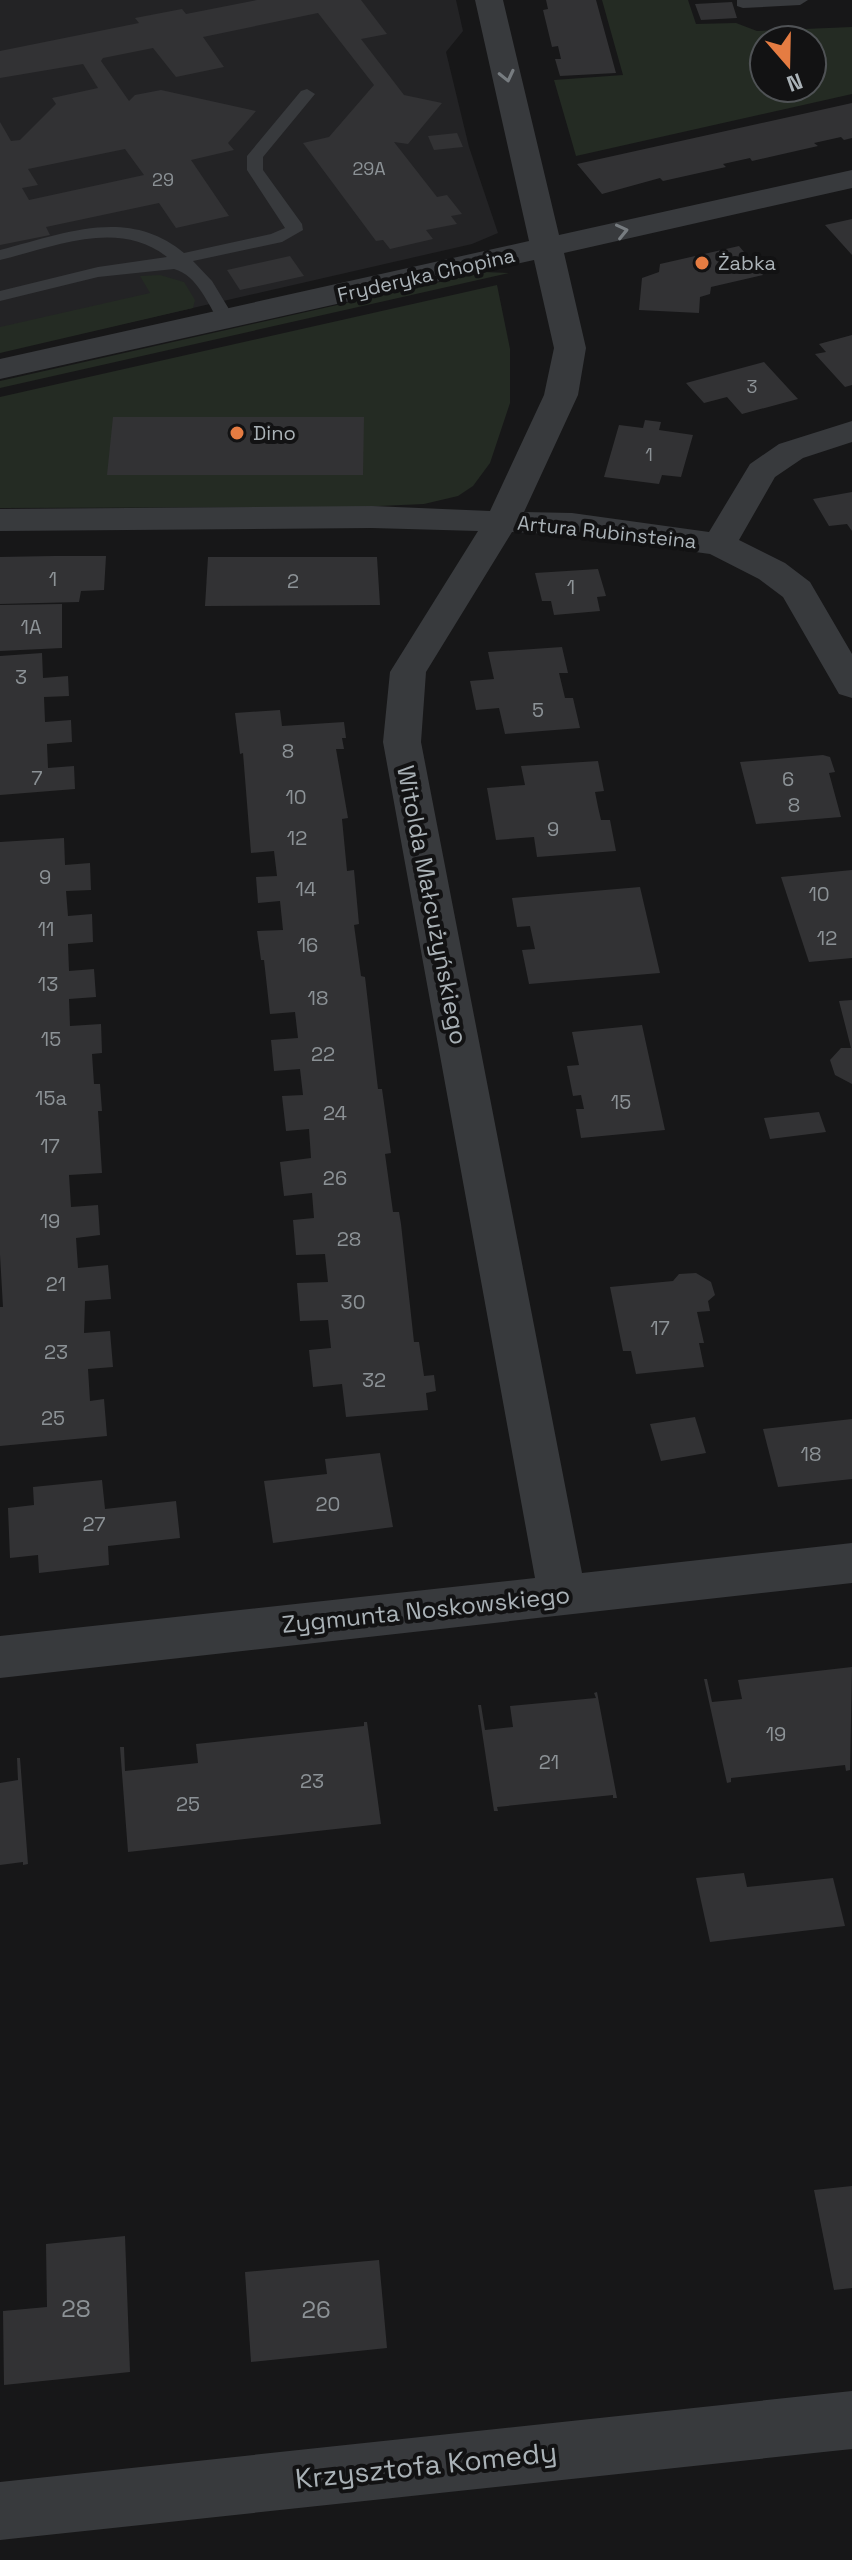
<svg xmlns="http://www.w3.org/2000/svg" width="852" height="2560" font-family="'Space Grotesk',sans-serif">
<rect width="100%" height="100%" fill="#171718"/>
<path fill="#232325" d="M0,0H456L463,31L446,52L469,147L498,233L472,244L0,352Z"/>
<g fill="#242b23" fill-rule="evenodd">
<path d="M602,0H688L696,24L736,23L757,31L852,27V94L576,156L554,80L623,75ZM764,40H812V88H764Z"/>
<path d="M484,272L509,273L0,388V381Z"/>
<path d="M160,275L184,282L195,300L193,308L0,353V327L150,293L140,276Z"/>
<path d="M497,285L510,349V403L490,463L473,486L458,496L424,504L357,507L0,508V397Z"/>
</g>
<g fill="#323234" fill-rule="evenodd">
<path d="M257,0H361L387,34L361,39L404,95L442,103L408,144L394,142L437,197L447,195L462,214L451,216L457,224L426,230L433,239L390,249L383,240L376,241L303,143L329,137L374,85L318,13L203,37L224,67L176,77L153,48L103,58L101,61L129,101L135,95L161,90L256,111L228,143L234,150L191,160L229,216L176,228L159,203L46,227L50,235L0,245V122L11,141L20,140L56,104L52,98L98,88L83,64L0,78V51L139,23L135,18L182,9L186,14ZM125,149L144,175L29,200L22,188L38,185L28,169Z"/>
<path d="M546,0H596L616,73L560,76L555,59H561L558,46L552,47L543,10L548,9Z"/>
<path d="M732,2L737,18L701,20L695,4Z"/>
<path d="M852,103V138L844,140L841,137L814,143L818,146L752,161L750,158L723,164L726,167L663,181L660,178L602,194L577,164Z"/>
<path d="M457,133L463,147L434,150L428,136Z"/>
<path d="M852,219V255L825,225Z"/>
<path d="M739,246L763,275L711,287L710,294L700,297L699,313L639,310L642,278L659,272L660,264Z"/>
<path d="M290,256L304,276L240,290L227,270Z"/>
<path d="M852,335V385L845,387L815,354L826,352L819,344Z"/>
<path d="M764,362L798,399L742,414L727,397L704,403L686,383Z"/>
<path d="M113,417H364L363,475H107Z"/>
<path d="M645,420L661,422L659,430L693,435L681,477L662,475L659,484L604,477L619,425L643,428Z"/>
<path d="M852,492V531L847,524L829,526L813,499Z"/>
<path d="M54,556H106L104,590L81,591L79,602L0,604V557Z"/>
<path d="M208,557H377L380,605L205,606Z"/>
<path d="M598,569L606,596L597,597L600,611L554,615L551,601H542L535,573Z"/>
<path d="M62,604V648L0,651V605Z"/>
<path d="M562,647L568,673H559L565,698H573L580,728L505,734L499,708L476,710L470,681L494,679L488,652Z"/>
<path d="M42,653L43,678L68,676L69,696L44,697L45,722L71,720L72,742L47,744L48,768L74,766L75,789L0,795V656Z"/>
<path d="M280,710L282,726L344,722L346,738H342L344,749H336L348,818L342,819L347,871L354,870L359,924L354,925L361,976L365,977L378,1089H382L391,1153L385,1154L393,1212H399L401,1224L414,1342H419L424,1376L434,1375L436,1391L426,1393L428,1410L346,1417L342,1384L313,1387L309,1350L331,1348L328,1320L300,1321L297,1283L328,1282L325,1254L296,1255L293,1220L314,1218L312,1193L284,1196L280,1162L311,1158L309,1129L286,1131L282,1096L303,1095L300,1069L274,1071L271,1040L298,1038L295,1012L270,1014L264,960H261L257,931L283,930L280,901L258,903L256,877L277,876L274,851L251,853L243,753L240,754L235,713Z"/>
<path d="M823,755L830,757L835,772L829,773L841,817L756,824L740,762Z"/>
<path d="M598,761L604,791L595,792L598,807L601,820H610L616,851L537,857L534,837L496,840L487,788L525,785L521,766Z"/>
<path d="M64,838L65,865L90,863L91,890L66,891L68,916L92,914L93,942L68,944L69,971L94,969L96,997L69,999L70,1026L101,1024L102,1053L92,1054L94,1084H100L102,1111H98L102,1173L69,1175L71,1207L98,1205L100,1235L76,1238L78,1268L108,1265L111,1299L85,1301L84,1333L110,1331L113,1367L88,1369L90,1401L104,1399L107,1436L0,1446V1307H3L0,1255V842Z"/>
<path d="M852,870V958L809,962L781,877Z"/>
<path d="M640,887L660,973L529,984L522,950L535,949L530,926L517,927L512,898Z"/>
<path d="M852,1000V1084L835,1075L830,1060L841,1048H851L839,1001Z"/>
<path d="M642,1025L665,1130L581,1138L576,1109H584L581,1095L573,1096L567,1066L579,1065L572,1032Z"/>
<path d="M819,1112L826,1132L770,1139L764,1118Z"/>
<path d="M696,1273L711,1282L715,1295L708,1301L710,1311L697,1312L704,1343H699L704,1367L636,1374L631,1351H623L610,1287L673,1281L679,1274Z"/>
<path d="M695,1417L706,1453L661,1461L650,1424Z"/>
<path d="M852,1419V1479L778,1487L763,1429Z"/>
<path d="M380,1453L393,1527L273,1543L264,1481L327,1474L325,1459Z"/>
<path d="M102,1480L105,1509L176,1501L180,1538L108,1546L109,1565L39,1573L38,1555L10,1558L8,1508L34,1505L33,1487Z"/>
<path d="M852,1667L850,1770L846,1771L845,1765L731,1778V1782L727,1783L704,1679H707L712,1702L742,1699L738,1680Z"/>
<path d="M597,1692L617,1798H613V1795L497,1807L498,1811H494L478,1705H481L485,1730L513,1727L510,1706L596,1698L594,1693Z"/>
<path d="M364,1722H367L381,1824L128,1852L120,1747H124L125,1771L198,1763L196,1744L364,1726Z"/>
<path d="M17,1758H20L28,1864L23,1865V1862L0,1865V1783L18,1780Z"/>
<path d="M744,1873L747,1887L833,1878L845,1926L710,1942L696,1878Z"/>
<path d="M852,2186V2288L834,2290L814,2190Z"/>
<path d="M125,2236L130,2372L4,2385L3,2311L47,2307L46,2244Z"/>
<path d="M379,2260L387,2348L251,2362L245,2272Z"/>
</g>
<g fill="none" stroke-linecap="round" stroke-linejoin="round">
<g fill="#383a3d" fill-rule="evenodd">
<path d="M737,0H808L800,5L743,8L737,6Z"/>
<path d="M307,89L315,94L263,157V170L302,224L303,230L282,242L193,261L212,281L235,319L232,323H220C207,303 198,276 174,269L98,277L0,301V291L98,267L167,257C119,218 53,247 0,260V250C63,234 128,206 184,253L271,234L285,228L247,170V156L301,91Z"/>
</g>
<g fill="#383a3d" fill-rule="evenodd">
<path d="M475,0H503L559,235L852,170V188L564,253L586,348L578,395L524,512L572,513L709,532L750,464L779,444L852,421V442L803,458L775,477L739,540L785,563L810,582L852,654V698L839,694L783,597L759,579L710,554L572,535L512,532L426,672L421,742L582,1573L852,1543V1583L0,1678V1636L535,1578L383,742L390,672L478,531L372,528L0,531V509L372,506L490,511L544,395L554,348L534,260L0,379V359L529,241Z"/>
<path d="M852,2391V2449L0,2540V2482Z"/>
</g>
</g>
<defs><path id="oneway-chevron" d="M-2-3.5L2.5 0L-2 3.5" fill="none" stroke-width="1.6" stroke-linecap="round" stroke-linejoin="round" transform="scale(2)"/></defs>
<g stroke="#777c80">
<use href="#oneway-chevron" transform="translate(507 76) rotate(77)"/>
<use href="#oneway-chevron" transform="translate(622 231) rotate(-13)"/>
</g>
<g fill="#e57c42" stroke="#121213" stroke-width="3">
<circle cx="702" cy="263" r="8"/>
<circle cx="237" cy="433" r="8"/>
</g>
<g text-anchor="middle" stroke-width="8" stroke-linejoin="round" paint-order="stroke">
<g font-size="18" fill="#8c9296">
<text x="369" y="175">29A</text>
<text x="163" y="186">29</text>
<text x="752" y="393">3</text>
<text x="649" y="461">1</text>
</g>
<g font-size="20" fill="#aab2b7" stroke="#121213" text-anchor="start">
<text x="718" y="270">Żabka</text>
<text x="253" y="440">Dino</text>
</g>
<g font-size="20" fill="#aab2b7" stroke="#121213">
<text transform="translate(426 275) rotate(-13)" y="7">Fryderyka Chopina</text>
<text transform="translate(607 532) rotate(6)" y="7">Artura Rubinsteina</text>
</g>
<g font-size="20" fill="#8c9296">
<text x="53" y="586">1</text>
<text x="293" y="588">2</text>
<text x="571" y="594">1</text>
<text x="31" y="634">1A</text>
<text x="21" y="684">3</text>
<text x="538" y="717">5</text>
<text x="288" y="758">8</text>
<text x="37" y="785">7</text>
<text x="788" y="786">6</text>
<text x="296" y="804">10</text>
<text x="794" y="812">8</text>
<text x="553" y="836">9</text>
<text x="297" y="845">12</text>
<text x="45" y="884">9</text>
<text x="306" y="896">14</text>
<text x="819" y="901">10</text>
<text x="46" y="936">11</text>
<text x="827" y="945">12</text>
<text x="308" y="952">16</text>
<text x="48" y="991">13</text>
<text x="318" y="1005">18</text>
<text x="51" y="1046">15</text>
<text x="323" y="1061">22</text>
<text x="51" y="1105">15a</text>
<text x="621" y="1109">15</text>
<text x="335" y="1120">24</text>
<text x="50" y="1153">17</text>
<text x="335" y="1185">26</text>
<text x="50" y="1228">19</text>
<text x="349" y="1246">28</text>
<text x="56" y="1291">21</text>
<text x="353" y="1309">30</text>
<text x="660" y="1335">17</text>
<text x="56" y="1359">23</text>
<text x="374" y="1387">32</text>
<text x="53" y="1425">25</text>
<text x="811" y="1461">18</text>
<text x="328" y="1511">20</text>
<text x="94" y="1531">27</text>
<text x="776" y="1741">19</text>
<text x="549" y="1769">21</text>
<text x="312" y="1788">23</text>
<text x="188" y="1811">25</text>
</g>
<g font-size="24" fill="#aab2b7" stroke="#121213">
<text transform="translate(432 905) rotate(79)" y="8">Witolda Małcużyńskiego</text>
<text transform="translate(426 1610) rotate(-6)" y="8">Zygmunta Noskowskiego</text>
</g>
<g font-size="24" fill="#8c9296">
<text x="76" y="2317">28</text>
<text x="316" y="2318">26</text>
</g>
<g font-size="28" fill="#aab2b7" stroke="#121213">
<text transform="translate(426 2465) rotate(-6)" y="10">Krzysztofa Komedy</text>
</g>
</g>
<g transform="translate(788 64) rotate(160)"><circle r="38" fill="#121213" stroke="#4f5255" stroke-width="2"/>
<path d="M0-6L14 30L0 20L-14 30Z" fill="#e57c42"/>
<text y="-12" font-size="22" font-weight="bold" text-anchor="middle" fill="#aab2b7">N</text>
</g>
</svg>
